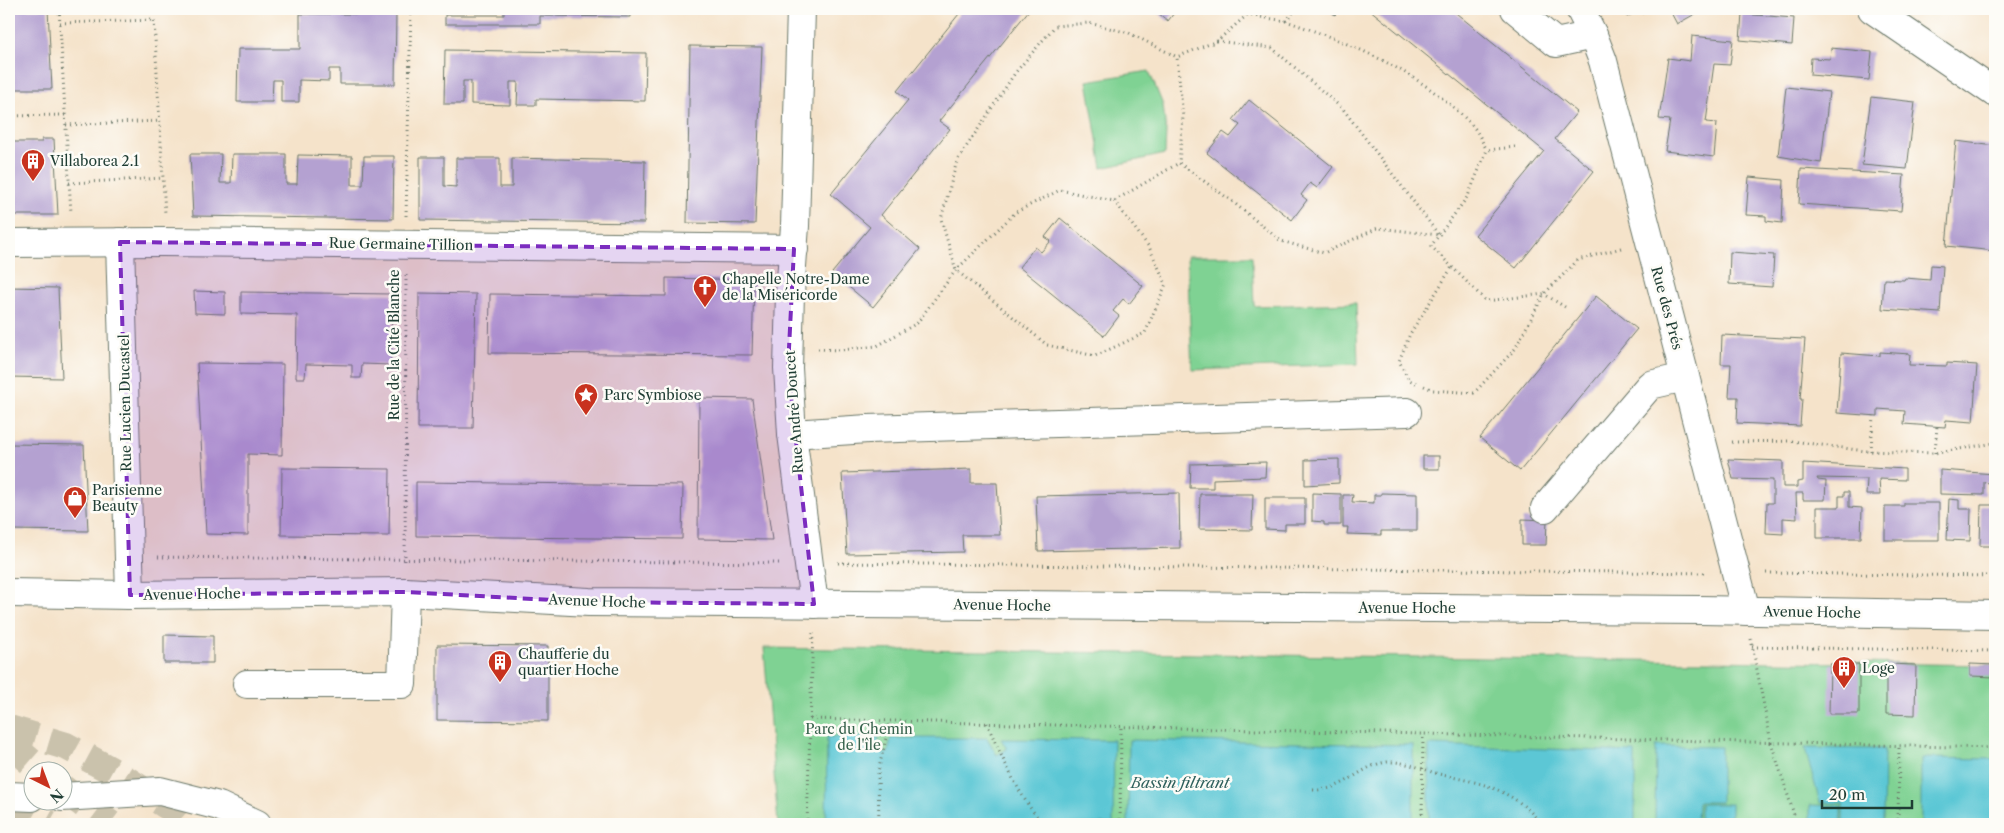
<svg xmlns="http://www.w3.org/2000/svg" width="2004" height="833" font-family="'Libre Caslon Text',serif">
<rect width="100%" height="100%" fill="#fdfcf7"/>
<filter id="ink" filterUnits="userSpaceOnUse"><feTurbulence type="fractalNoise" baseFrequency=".02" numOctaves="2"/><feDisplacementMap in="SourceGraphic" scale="10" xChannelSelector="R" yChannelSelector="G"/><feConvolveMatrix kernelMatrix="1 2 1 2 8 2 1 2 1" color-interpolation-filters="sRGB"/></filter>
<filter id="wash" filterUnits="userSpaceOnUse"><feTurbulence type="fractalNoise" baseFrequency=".0096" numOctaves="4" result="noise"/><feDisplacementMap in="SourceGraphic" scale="20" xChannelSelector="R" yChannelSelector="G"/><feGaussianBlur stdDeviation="1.12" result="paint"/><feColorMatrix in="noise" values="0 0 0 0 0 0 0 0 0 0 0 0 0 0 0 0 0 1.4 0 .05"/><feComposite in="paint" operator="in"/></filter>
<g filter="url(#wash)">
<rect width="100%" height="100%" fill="#f5e3ca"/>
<g fill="#7fd293" stroke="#4f8864">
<path d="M1149,71L1163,105L1166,131L1165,154L1102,168L1087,81Z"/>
<path d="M1187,256H1252L1254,306L1356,303L1358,364L1192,370Z"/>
<path d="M764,648L1995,665V824H778Z"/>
</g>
<g fill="#5cc7d5" stroke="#3e8284">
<path d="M827,737H879L877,751L888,753L891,738H987L997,755L1007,749L1001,739L1114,740L1113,824H826Z"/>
<path d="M1129,740L1413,745V824H1128Z"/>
<path d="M1429,745L1635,752V824H1429Z"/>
<path d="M1656,746L1721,747V802H1698L1697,824H1655Z"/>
<path d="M1805,748L1884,749L1883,824H1843V803H1820Z"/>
<path d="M1921,758L1995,759V824H1921Z"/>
<rect x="1700" y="804" width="31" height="20"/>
<path d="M1810,805L1841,806V824H1810Z"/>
</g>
<g id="blocks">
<g fill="#b4a1d1">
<path d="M9,9H48L52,89H9Z"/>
<path d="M330,9H340V14H396L395,84H340V69H329V81L299,80V102H281V80H273L272,102H237L238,49H300V14H330Z"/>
<path d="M504,9H630V17L540,16V24H445V15H504Z"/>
<path d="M963,9H1030L939,121L950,129L881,215L920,249L873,307L832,273L870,227L831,194L908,100L897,91Z"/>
<path d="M1153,9H1177L1168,21Z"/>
<path d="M1327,9H1339L1335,15Z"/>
<path d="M1369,9H1451L1577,112L1555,139L1594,171L1516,268L1475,235L1544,151Z"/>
<path d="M1623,9H1653L1642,14L1640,10L1627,17Z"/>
<path d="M1669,9H1704L1677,24Z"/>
<path d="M1742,14L1794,18L1792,45L1740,40Z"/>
<path d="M1692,36L1733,40L1730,65L1714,64L1706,122L1717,123L1714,157L1665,151L1670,120L1659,119L1668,58L1690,61Z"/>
<path d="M690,46L762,47L755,224L687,223Z"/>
<path d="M1831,48L1872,52L1869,80L1810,75L1811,58L1830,59Z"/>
<path d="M445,50L646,53L645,101L536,99V105H517L518,82H510V105L471,104V81H463V104H444Z"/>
<path d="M1786,87L1829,92L1821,163L1778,156Z"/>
<path d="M1871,97L1915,102L1907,169L1862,165Z"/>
<path d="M1249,100L1333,167L1317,188L1310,183L1301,195L1307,200L1292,220L1207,153L1223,132L1230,137L1240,125L1233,120Z"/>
<path d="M42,139H54L58,215H9V142H42Z"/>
<path d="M1956,141L1995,146V251L1946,246Z"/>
<path d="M190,154H221L220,183H231L232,154H286V184H297L298,155L352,156V185H363L364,156H394L393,219L193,216Z"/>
<path d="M420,157H444V186L456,187V158H500V187H512V158L645,161L644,223L420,220Z"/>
<path d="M1801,169L1904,175L1901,211L1799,204Z"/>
<path d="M1749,177L1784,180L1782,223L1766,221V216L1746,215Z"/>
<path d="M1060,218L1143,286L1129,304L1123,299L1113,311L1119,316L1104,336L1019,267L1035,247L1041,252L1051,241L1045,237Z"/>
<path d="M1730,252L1774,255L1772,287L1729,284Z"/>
<path d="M1931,265L1943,266L1940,313L1882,309L1884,279L1904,280L1905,278L1930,280Z"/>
<path d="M666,278L754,280L752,355L489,353L490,294L666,296Z"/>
<path d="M9,287L58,288L62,378L9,377Z"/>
<path d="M194,291L225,292V314L195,313Z"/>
<path d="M241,292L392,294L391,365L362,364L361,378H352V365L306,364L305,378H296L297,315L241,314Z"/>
<path d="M419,293L476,294L473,428H418Z"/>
<path d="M1596,296L1637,329L1520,471L1480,438Z"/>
<path d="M1722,335L1805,339L1800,399H1802L1800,426L1737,423L1738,397H1729L1731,364H1721Z"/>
<path d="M1880,352L1910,354L1909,365L1947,366V363L1977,365L1973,422L1946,420L1945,427L1904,424L1905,411L1878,409V416L1837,413L1841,353L1880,356Z"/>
<path d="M197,363L283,364L282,455L248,454V535L206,534Z"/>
<path d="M699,398L752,399L772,540L698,539Z"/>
<path d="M9,444L84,445L88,531L9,530Z"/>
<rect x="1423" y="456" width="16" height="13"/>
<path d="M1339,459V483L1305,485V460Z"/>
<path d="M1728,459L1783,461V487H1797V482L1803,481V463L1905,469V480L1879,479L1880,495H1866L1867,479L1817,478L1818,480L1826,481L1825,500H1803V493H1796L1797,519L1783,518V534L1766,533L1767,503H1773V480L1733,479Z"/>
<path d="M1266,462L1265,477L1213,479V488H1190L1191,464Z"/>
<path d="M282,468L390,469L389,536L281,535Z"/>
<path d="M971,469V483H997L1000,535H962L963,552L847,554L842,473Z"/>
<path d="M1940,470L1995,474V484L1984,482V495L1940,494Z"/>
<path d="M416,482L683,485L682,539L416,536Z"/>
<path d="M1844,492H1849V507L1862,508L1861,538H1817V507H1839V496H1844Z"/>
<path d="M1179,493L1180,548L1038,551L1036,496Z"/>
<path d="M1312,493L1341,494V525H1324V522L1312,521Z"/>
<path d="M1381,493L1417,494V531H1381V535L1347,534L1348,527H1343V495H1353L1352,502L1374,503V495H1381Z"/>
<path d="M1200,494H1253L1252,530L1199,529Z"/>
<path d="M1265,498H1305V524H1285V530L1265,529Z"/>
<path d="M1949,499L1959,500V509H1971L1970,541L1947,540Z"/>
<path d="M1904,503H1939V540H1885V506H1904Z"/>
<path d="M1981,505H1995V546H1980Z"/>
<path d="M1522,519L1547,520L1546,545H1522Z"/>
<path d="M164,635L213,636V663H164Z"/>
<path d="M437,645L548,646V721L437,720Z"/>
<path d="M1830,664H1859V714H1829Z"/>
<path d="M1886,664L1916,665L1915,715L1886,714Z"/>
<path d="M1970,664L1995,665V677L1970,676Z"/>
</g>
</g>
</g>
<g filter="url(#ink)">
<use href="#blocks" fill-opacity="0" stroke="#6a7768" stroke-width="1"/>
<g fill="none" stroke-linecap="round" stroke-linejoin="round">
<g stroke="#cac2ac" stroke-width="28" stroke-dasharray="28 14" stroke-linecap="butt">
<path d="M9,729L66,746L114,772L177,812L190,824"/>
<path d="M9,743L40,770"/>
<path d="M62,788L110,824"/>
<path d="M9,802L49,824"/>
</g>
<g stroke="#6a7768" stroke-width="30">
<g id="minor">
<path d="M801,9L795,226L790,293L788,368L792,434L814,604"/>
<path d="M1515,9L1556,43L1593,35"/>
<path d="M1580,9L1593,35L1603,61L1746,611"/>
<path d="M1872,9L1995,93"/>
<path d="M120,242L130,595"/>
<path d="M9,243L162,242L794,249"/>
<path d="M792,434L868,429L1407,412"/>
<path d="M1545,508L1650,385L1685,377"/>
<path d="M9,593L130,595L405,592L589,602L1701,610L1995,615"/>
<path d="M247,684H402L405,592"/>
</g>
</g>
<g stroke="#6a7768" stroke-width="30">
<g id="highway">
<path d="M9,796L32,797"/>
<path d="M62,797L160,791L219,806L257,824"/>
</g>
</g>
<g stroke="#6a7768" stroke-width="3" stroke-dasharray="1 4" stroke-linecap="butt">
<path d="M59,9L71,213"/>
<path d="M1244,9L1247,15"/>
<path d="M1296,9L1286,21C1353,44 1421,72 1471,124C1478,131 1482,142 1487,150"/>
<path d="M60,23L154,20L165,214"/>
<path d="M1217,41L1272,48L1343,109L1439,235L1378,228L1324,253L1281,241L1233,202L1179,163L1183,117L1177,57L1217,41L1247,15L1286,21"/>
<path d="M9,116L65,115"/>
<path d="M66,125L160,121"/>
<path d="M1515,147L1487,150L1468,196L1431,246L1486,301L1544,294L1565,307"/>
<path d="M69,183L163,178"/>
<path d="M1114,201L1149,247L1166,284L1145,333L1095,356L1047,345L956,270L941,219L957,161L1015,73L1055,26L1089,23L1129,33L1177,57"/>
<path d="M406,216L411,9"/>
<path d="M818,349L841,350L877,346L917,323L956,270L1016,212L1060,190L1114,201L1179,163"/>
<path d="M1416,383L1409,380L1399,361L1410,334L1452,267"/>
<path d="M1424,386L1433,390L1474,393L1515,349L1544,294L1578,260L1621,248"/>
<path d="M1732,442L1792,441L1865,451L1935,453L1995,443"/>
<path d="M1871,451L1873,415"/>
<path d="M1935,453L1937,426"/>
<path d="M158,557L780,563"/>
<path d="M405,561L406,274"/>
<path d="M838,563L1707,573"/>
<path d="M1766,573L1995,576"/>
<path d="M1751,639L1771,742L1797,824"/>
<path d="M1752,647L1995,651"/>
<path d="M810,719L1995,748"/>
<path d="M987,723C997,747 1025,810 1045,824"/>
<path d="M1313,790C1346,791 1358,766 1387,762C1402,761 1418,767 1432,772C1455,779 1481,781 1502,792C1516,799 1532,810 1540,824"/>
<path d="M807,824L813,632"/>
<path d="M879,824L878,772L890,721"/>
<path d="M1120,824L1121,726"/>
<path d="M1422,824L1423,734"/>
<path d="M1898,824L1899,745"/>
</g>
<use href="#minor" stroke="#fff" stroke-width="28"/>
<use href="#highway" stroke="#fff" stroke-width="28"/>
</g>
</g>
<path fill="#7b2cbf" fill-opacity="0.2" stroke="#7b2cbf" stroke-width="4" stroke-dasharray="10 6" stroke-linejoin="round" d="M120,242L794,249L788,368L814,604L589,602L405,592L130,595Z"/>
<defs>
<g id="building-pin" transform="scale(1.25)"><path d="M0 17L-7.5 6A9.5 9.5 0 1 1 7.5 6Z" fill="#c8321e" stroke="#fdfcf7"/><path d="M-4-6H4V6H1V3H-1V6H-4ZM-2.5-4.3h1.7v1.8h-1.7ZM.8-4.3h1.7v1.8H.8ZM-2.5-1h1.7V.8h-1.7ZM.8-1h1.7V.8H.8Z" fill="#fff"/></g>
<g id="church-pin" transform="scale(1.25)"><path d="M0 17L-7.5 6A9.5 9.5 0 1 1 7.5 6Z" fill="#c8321e" stroke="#fdfcf7"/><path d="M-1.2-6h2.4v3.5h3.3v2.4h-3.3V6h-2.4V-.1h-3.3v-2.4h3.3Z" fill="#fff"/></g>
<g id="sight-pin" transform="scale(1.25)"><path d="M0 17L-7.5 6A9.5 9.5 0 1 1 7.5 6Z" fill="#c8321e" stroke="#fdfcf7"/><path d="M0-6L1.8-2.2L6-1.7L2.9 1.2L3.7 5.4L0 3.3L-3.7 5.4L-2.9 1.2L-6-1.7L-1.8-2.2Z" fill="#fff"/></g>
<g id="shop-pin" transform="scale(1.25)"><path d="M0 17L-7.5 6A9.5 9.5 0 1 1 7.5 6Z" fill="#c8321e" stroke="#fdfcf7"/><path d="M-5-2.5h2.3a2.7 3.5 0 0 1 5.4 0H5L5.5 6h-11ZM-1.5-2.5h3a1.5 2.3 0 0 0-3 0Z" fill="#fff"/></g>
</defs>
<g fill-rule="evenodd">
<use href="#building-pin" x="33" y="161"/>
<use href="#church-pin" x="705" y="287"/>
<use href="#sight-pin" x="586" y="395"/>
<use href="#shop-pin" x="75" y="498"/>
<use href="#building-pin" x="500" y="662"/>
<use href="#building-pin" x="1844" y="668"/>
</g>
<g text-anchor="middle" stroke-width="5" stroke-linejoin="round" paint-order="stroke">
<g font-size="14" fill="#1f3d34" stroke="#fdfcf7" text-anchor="start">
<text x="50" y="166">Villaborea 2.1</text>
<text x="722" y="284">Chapelle Notre-Dame<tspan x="722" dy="16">de la Miséricorde</tspan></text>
<text x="604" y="400">Parc Symbiose</text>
<text x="92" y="495">Parisienne<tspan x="92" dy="16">Beauty</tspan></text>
<text x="518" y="659">Chaufferie du<tspan x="518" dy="16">quartier Hoche</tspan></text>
<text x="1862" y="673">Loge</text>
</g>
<g font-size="14" fill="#1f3d34" stroke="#fdfcf7">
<text transform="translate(401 244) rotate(1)" y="5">Rue Germaine Tillion</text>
<text transform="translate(1667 308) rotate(75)" y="5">Rue des Prés</text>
<text transform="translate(394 345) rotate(-90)" y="5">Rue de la Cité Blanche</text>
<text transform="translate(125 403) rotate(-91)" y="5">Rue Lucien Ducastel</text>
<text transform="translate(794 412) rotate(-94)" y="5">Rue André Doucet</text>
<text transform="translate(192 594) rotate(-1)" y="5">Avenue Hoche</text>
<text transform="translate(597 601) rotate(2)" y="5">Avenue Hoche</text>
<text transform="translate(1002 605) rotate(1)" y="5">Avenue Hoche</text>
<text x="1407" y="613">Avenue Hoche</text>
<text transform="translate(1812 612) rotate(1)" y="5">Avenue Hoche</text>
</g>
<g font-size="14" fill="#37624c" stroke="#fdfcf7">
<text x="859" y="734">Parc du Chemin<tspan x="859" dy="16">de l'île</tspan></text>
</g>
<g font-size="15" font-style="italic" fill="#2e605c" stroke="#fdfcf7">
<text x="1180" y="788">Bassin filtrant</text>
</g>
</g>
<rect width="2004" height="833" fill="none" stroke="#fdfcf7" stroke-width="30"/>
<g transform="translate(48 786) rotate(138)"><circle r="24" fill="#fdfcf7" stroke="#a4b0a9"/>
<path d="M0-4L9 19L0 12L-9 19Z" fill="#c8321e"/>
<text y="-8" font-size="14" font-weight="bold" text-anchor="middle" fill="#1f3d34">N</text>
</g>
<path d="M1822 800v8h90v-8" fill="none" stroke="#1f3d34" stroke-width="2.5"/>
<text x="1829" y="800" font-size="15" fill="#1f3d34" stroke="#fdfcf7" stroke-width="4" paint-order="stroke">20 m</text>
</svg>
